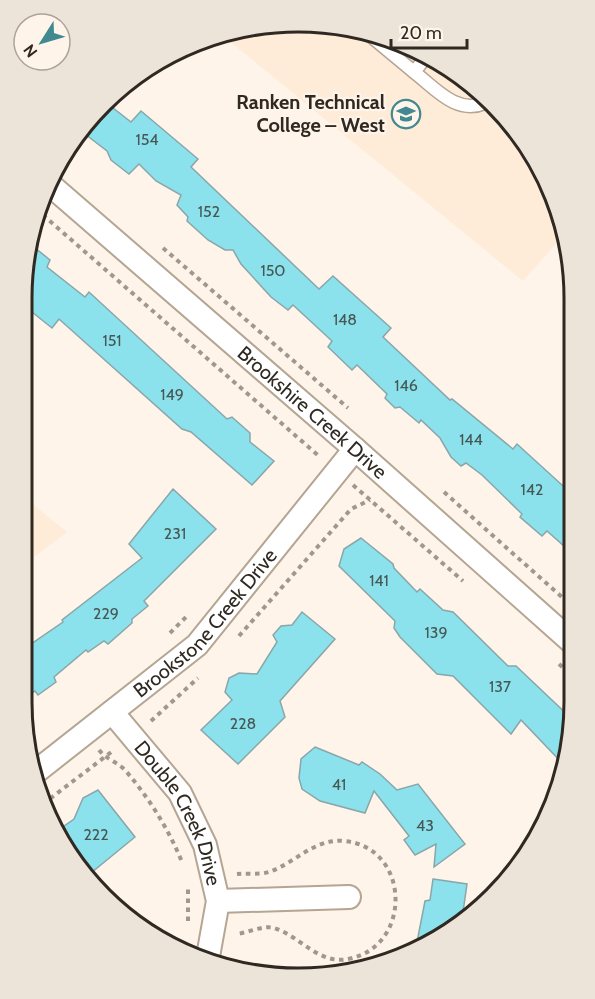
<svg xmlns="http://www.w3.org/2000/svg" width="595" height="999" font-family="Cabin,sans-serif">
<rect width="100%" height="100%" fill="#fef4e9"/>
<g fill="#feecd8">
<path d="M244,26H352L451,68L537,160L561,238L523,281L222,35Z"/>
<path d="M21,495L67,532L21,567Z"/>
</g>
<g fill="#8be1ec" stroke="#8aa6a9" stroke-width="1.5">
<path d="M108,104L131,122L141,111L198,159L191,167L319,289L333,276L391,328L383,337L450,400L452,399L513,449L517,444L573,495V554L547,531L542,536L520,517L522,514L482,475L466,463L461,466L451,457L440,438L421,420L419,423L400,407L395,408L385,398L387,394L357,365L352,370L328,347L332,341L293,305L288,310L271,297L241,264L233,250H225L208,240L187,221L188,217L177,205L181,195L156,181L139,164L129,174L111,160L107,151L81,131Z"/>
<path d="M29,243L50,260L47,267L85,297L89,292L227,419L232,417L250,433V442L274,461L252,485L191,432L182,429L59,319L52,328L22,304V279Z"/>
<path d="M173,489L216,529L144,601L148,606L132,619V623L108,644L104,641L88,652L86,650L54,677L56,682L38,695L35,691L21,701V651L63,622L62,620L142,558L129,544Z"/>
<path d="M361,538L393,564L394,568L417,592L420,589L443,610L453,612L508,666H516L573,720L564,765L521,720L511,734L453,676L437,674L400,637L394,628L395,621L339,566L344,549Z"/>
<path d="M302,612L335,639L280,701L285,717L238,764L201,730L232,700L225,692L229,678L239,673L257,674L277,642L273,635L281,626L292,625Z"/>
<path d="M315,747L359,765L362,762L380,774L397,790L418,784L465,844L434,867L436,844L415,855L404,840L409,836L374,791L365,813L320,801L302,789L299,778L301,759Z"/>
<path d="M98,790L135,837L86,877L78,870L57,831L74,819L83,798Z"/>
<path d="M433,879L467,884L463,912L460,924L416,947L425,901L430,900Z"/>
</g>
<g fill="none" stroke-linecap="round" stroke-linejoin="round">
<g stroke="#b5a593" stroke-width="15">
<g id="service">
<path d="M367,33L414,72"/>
<path d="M426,57L414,72C435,88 456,115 485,103"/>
</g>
</g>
<g stroke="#b5a593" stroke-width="26">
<g id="minor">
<path id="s1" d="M48,183L355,449L573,643"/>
<path id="s2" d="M112,712L180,793L205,845L218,901L207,962"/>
<path id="s3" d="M33,774L197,645L355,449"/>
<path d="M218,901L349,897"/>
</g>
</g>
<g stroke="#a0988f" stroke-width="4" stroke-dasharray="4.5 4.5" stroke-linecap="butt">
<path d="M36,209L320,457"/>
<path d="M163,248L348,408"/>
<path d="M353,485L463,581"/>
<path d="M444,492L573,607"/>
<path d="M170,633L186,617"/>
<path d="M239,636L351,509L370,500"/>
<path d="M559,664L573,677"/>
<path d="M151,721L198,678"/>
<path d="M99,750C106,759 117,762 125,770C149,798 168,828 182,862"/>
<path d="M43,804L114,750"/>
<path d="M237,874C247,873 260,875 269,872C295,863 315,838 344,841C411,847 413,947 348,959C319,965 300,936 274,928C264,925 249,932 238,934"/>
<path d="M188,921V887"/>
</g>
<use href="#service" stroke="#fff" stroke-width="12"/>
<use href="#minor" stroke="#fff" stroke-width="22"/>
</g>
<defs>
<g id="university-ring" transform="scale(1.5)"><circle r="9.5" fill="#fef4e9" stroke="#418891" stroke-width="1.5"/><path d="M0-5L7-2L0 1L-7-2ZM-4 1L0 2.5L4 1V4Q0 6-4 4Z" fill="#418891"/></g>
</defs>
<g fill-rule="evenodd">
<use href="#university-ring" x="406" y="114"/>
</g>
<g text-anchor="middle" stroke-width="4.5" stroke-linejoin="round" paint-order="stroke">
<g font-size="16" fill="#465754">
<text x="147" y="145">154</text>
<text x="209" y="217">152</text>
<text x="273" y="276">150</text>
<text x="345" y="325">148</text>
<text x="112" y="346">151</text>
<text x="406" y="391">146</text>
<text x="172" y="400">149</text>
<text x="471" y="445">144</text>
<text x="532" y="495">142</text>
<text x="175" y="539">231</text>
<text x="379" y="586">141</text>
<text x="106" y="619">229</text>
<text x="436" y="638">139</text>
<text x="500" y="692">137</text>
<text x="243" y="729">228</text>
<text x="339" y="790">41</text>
<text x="425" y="831">43</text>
<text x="96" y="840">222</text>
</g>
<g font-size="20" font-weight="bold" fill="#2f2922" stroke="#fef4e9" text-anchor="end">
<text x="385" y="109">Ranken Technical<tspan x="385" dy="23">College – West</tspan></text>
</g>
<g font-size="20" fill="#2f2922" stroke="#fef4e9">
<text dy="7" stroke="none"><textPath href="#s1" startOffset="350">Brookshire Creek Drive</textPath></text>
<text dy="7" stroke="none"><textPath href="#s3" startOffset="230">Brookstone Creek Drive</textPath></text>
<text dy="7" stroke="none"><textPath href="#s2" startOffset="123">Double Creek Drive</textPath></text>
</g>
</g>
<path d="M0 0H595V999H0ZM298 32H298A266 266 0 0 1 564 298V702A266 266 0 0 1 298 968H298A266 266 0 0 1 32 702V298A266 266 0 0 1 298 32Z" fill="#ede4d9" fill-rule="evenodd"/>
<path fill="none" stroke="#2f2922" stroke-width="3" d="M298 32H298A266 266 0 0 1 564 298V702A266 266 0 0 1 298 968H298A266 266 0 0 1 32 702V298A266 266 0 0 1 298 32Z"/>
<g transform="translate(42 42) rotate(233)"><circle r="28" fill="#fef4e9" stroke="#aba399" stroke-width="1.5"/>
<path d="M0-4.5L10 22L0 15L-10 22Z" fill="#418891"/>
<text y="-9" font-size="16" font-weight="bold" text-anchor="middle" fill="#2f2922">N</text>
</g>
<path d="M391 39v9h76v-9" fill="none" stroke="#2f2922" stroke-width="3"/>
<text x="400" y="39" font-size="18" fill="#2f2922" stroke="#fef4e9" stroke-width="4.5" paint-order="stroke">20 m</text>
</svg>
